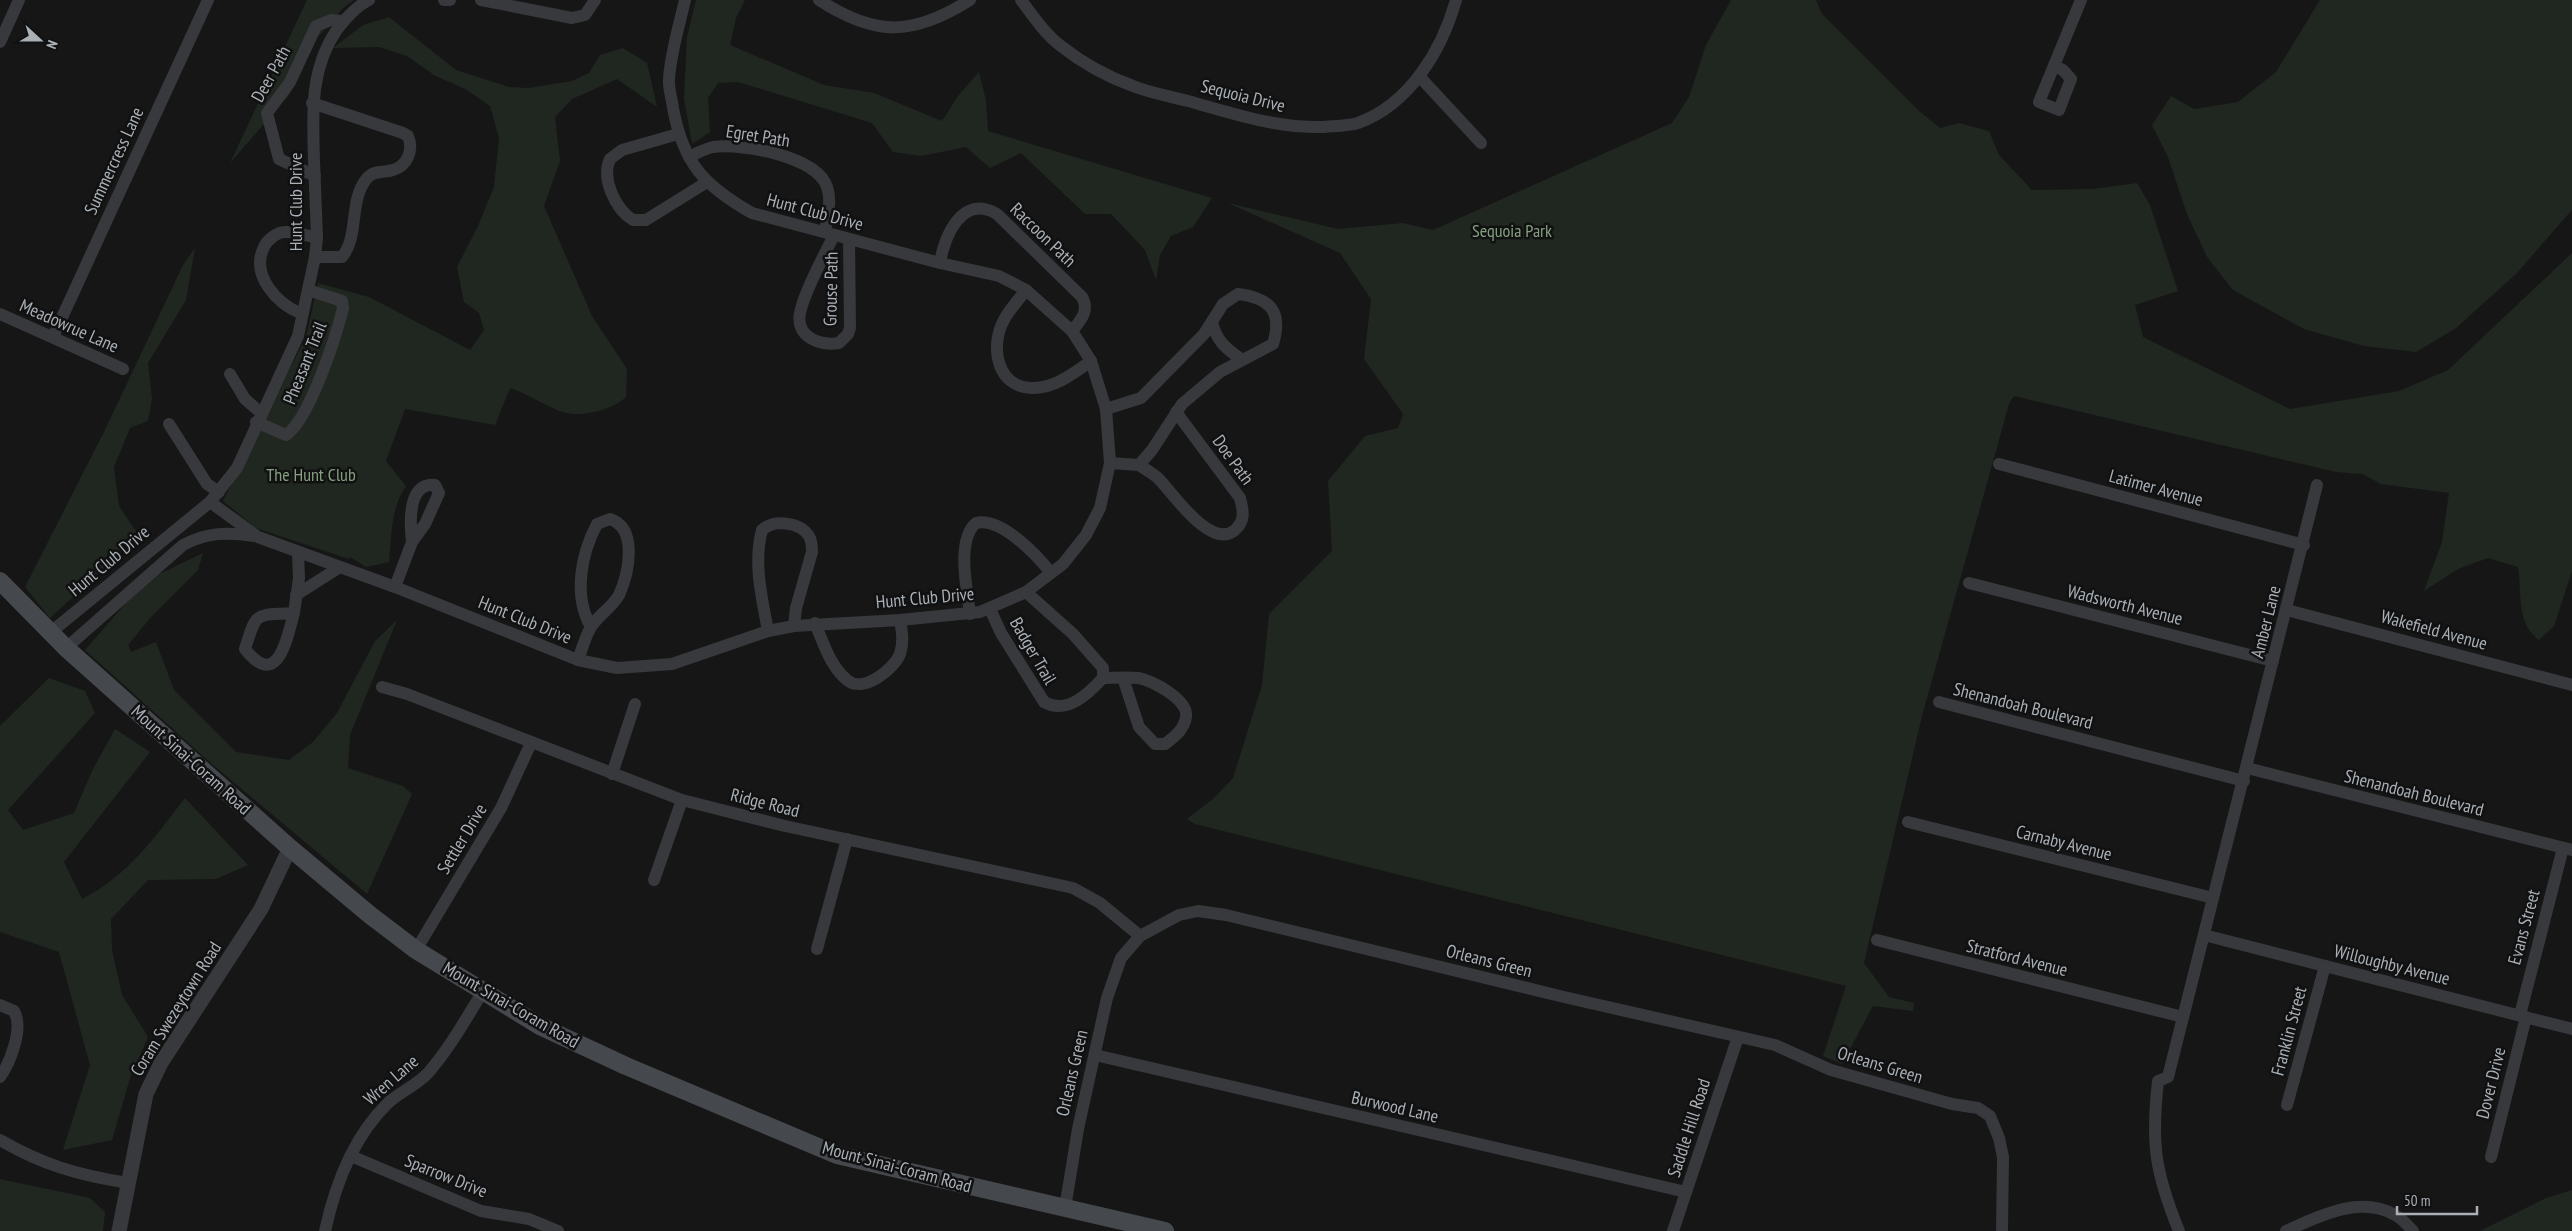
<svg xmlns="http://www.w3.org/2000/svg" width="2572" height="1231" font-family="'PT Sans Narrow',sans-serif">
<rect width="100%" height="100%" fill="#161617"/>
<g fill="#202720">
<path d="M307,0H354L342,9L318,37L290,94L230,163Z"/>
<path d="M696,0H745L736,18L730,45L824,85L874,93L942,121L958,96L979,72L986,100L988,131L1212,198L1193,227L1171,236L1160,255L1156,280L1145,250L1111,214H1085L1021,153L990,168L966,147L921,156L893,152L872,123L738,82L718,83L708,98L710,132L692,144L684,99L687,37Z"/>
<path d="M1731,0H1816L1822,14L1919,111L1940,128L1959,123L1989,131L1999,155L2032,190L2093,189L2137,183L2150,205L2178,291L2135,305L2143,337L2290,409L2399,391L2448,370L2572,253V571L2554,626L2539,640C2516,624 2522,592 2518,567L2488,558L2458,569L2424,591L2442,542L2449,493L2381,484L2362,474L2336,472L2014,396L2009,404L1922,716L1864,963L1889,997L1914,1003L1913,1011L1873,1006L1842,1064L1823,1056L1846,986L1195,824L1187,819L1213,799L1233,778L1262,685L1269,614L1332,551L1328,481L1365,436L1398,428L1403,414L1364,359L1371,299L1340,253L1228,203L1338,229L1403,223L1433,230L1672,123L1689,97L1706,45Z"/>
<path d="M2320,0H2572V210L2516,274L2456,328L2416,352L2364,346L2304,329L2233,290L2207,257L2187,214L2168,157L2152,125L2171,96L2194,109L2238,102L2276,72Z"/>
<path d="M389,17L456,70L509,87L528,88L572,81L589,73L600,55L623,48L647,63L657,107L617,79L572,99L555,117L560,161L544,206L592,316L627,369L626,397C614,409 584,417 567,413C553,411 527,393 510,388L495,425L405,409L386,461L406,486C390,509 392,536 389,562L366,567L350,557L349,559L256,528L223,501L306,337L318,283L369,297L470,350L484,330L479,313L464,302L457,267L478,226L494,187L499,138L490,106L467,90L434,75L407,56L379,47L333,48L363,25Z"/>
<path d="M195,248L186,300L148,363L152,399L148,421L130,428L114,467L119,506L139,536L50,618L25,587L104,432L183,265Z"/>
<path d="M203,553L198,570L152,616L128,645L131,652L156,642L174,690L236,752L289,760L313,742L337,713L375,641L397,620L350,735L348,768L403,786L412,794L367,894L213,765L85,650L145,581Z"/>
<path d="M49,678L85,691L95,713L8,810L23,830L74,813L92,771L115,729L150,752L64,862L82,899C129,875 154,838 185,798L248,865L216,879L148,880L111,919L112,950L122,995L148,1037L130,1078L112,1140L63,1150L90,1065L59,952L0,932V726Z"/>
<path d="M0,1179L90,1198L105,1212L103,1231H0Z"/>
<path d="M2572,1190V1231H2480L2546,1198Z"/>
</g>
<g fill="none" stroke-linecap="round" stroke-linejoin="round">
<g stroke="#37393c" stroke-width="12">
<path d="M444,0H450"/>
<path d="M481,0L572,18L585,15L595,0"/>
<path d="M819,0C876,37 913,36 970,0"/>
<path d="M1021,0C1033,16 1045,34 1061,46C1081,62 1108,77 1133,86C1150,93 1170,96 1188,101C1235,114 1275,128 1324,127C1335,126 1348,126 1358,123C1410,104 1442,50 1456,0"/>
<path d="M0,42L19,0"/>
<path d="M2054,66L2063,70L2071,79L2059,110L2039,102L2081,0"/>
<path d="M1419,76L1481,143"/>
<path d="M312,103L403,133L408,136C414,150 407,166 393,170C384,173 375,170 368,177C348,199 360,235 342,257H315"/>
<path d="M678,134L622,150L610,159C601,178 615,209 633,220H646L707,182"/>
<path d="M689,157C697,153 704,149 713,147C741,143 817,156 827,187C832,201 827,218 825,232"/>
<path d="M315,176L279,159L267,113L290,82L316,26L331,20L343,21"/>
<path d="M834,235C824,256 804,292 800,313C795,337 820,346 839,343L848,334L850,328L849,239"/>
<path d="M940,263C944,236 963,193 997,214L1082,297C1090,311 1080,321 1072,331"/>
<path d="M1026,290C1019,299 1011,308 1005,318C989,345 996,388 1033,388C1055,388 1074,373 1091,361"/>
<path d="M0,314L123,369"/>
<path d="M302,314C277,304 250,275 264,247C267,240 277,232 285,232C295,231 307,236 317,238"/>
<path d="M1212,322C1216,340 1226,349 1241,359"/>
<path d="M53,337L208,0"/>
<path d="M230,374L245,399L261,413"/>
<path d="M1106,409L1141,398L1204,334L1223,304L1238,294C1270,298 1283,311 1273,344L1220,372L1182,404L1152,450L1139,465"/>
<path d="M256,422L286,435C309,420 336,337 343,308L342,301L308,290"/>
<path d="M169,424L207,484L219,492"/>
<path d="M1110,463L1139,465"/>
<path d="M1999,464L2304,545"/>
<path d="M1139,465C1145,469 1152,473 1158,478C1172,492 1211,551 1235,530C1246,520 1243,510 1240,498L1176,412"/>
<path d="M210,502L258,537L395,587L578,660L617,668L672,664L768,631L794,626L900,620L980,612L1026,592L1063,564L1086,535L1100,508L1110,463L1106,409L1091,361L1072,331L1026,290L999,276L940,263L752,213C704,186 683,163 673,108C672,99 668,88 669,78C671,52 679,26 685,0"/>
<path d="M1969,583L2273,661"/>
<path d="M395,587L412,542L425,524L439,493L435,485C407,482 410,524 412,542"/>
<path d="M296,595L340,567"/>
<path d="M990,609L1001,633L1044,702C1067,715 1088,694 1103,678V668L1073,634L1026,592"/>
<path d="M2287,610L2572,685"/>
<path d="M294,613C287,638 278,691 245,649C257,609 256,616 294,613L299,578L298,552"/>
<path d="M970,614C967,590 956,540 976,523C1001,517 1037,555 1051,573"/>
<path d="M815,623C823,642 830,666 847,680C863,694 894,669 900,654C904,642 902,632 900,620"/>
<path d="M768,631C762,598 753,563 762,530C774,519 800,522 809,536C812,541 812,547 812,552L796,608L794,626"/>
<path d="M51,632L210,502L237,468L298,336L315,257L317,238C316,212 315,186 314,161C313,115 309,72 336,31C345,19 355,7 369,0"/>
<path d="M66,648L183,545C207,532 228,532 254,536"/>
<path d="M578,660C582,649 585,637 591,627C598,615 612,608 619,595C629,573 638,528 610,519L597,524C581,554 573,596 591,627"/>
<path d="M1103,678C1114,678 1126,677 1138,678C1152,680 1189,700 1186,717C1184,730 1174,737 1165,744H1155L1139,727L1123,678"/>
<path d="M382,687L407,694L682,800L785,826L1073,888L1100,903L1140,936"/>
<path d="M1939,702L2244,781"/>
<path d="M2247,768L2572,850"/>
<path d="M612,774L635,704"/>
<path d="M1908,822L2213,898"/>
<path d="M654,880L682,800"/>
<path d="M2204,935L2572,1029"/>
<path d="M1877,940L2183,1017"/>
<path d="M817,949L847,839"/>
<path d="M416,950L501,808L531,743"/>
<path d="M0,1005L14,1011C24,1028 10,1063 0,1077"/>
<path d="M2520,1015L2563,848"/>
<path d="M1095,1055L1686,1192"/>
<path d="M2287,1105L2325,966"/>
<path d="M0,1140C43,1165 78,1175 128,1183"/>
<path d="M351,1156L481,1211L529,1219L558,1231"/>
<path d="M2491,1157L2526,1017"/>
<path d="M1065,1208L1078,1129L1107,998L1121,958L1140,936L1179,915L1198,911L1226,915L1564,997L1775,1045L1831,1070L1952,1104L1978,1108L1990,1116L1999,1138L2003,1157L2002,1231"/>
<path d="M325,1231C335,1185 354,1136 388,1103C400,1092 417,1085 428,1073C449,1049 466,1019 483,991"/>
<path d="M1673,1231L1738,1037"/>
<path d="M2179,1231C2155,1172 2151,1144 2158,1081L2168,1077L2317,485"/>
<path d="M2286,1231C2319,1216 2360,1195 2395,1215C2402,1218 2408,1226 2413,1231"/>
</g>
<path stroke="#37393c" stroke-width="15" d="M119,1231L146,1094L161,1063L261,909L290,848"/>
<path stroke="#45484c" stroke-width="18" d="M0,581L66,648L290,848L370,915L416,950L540,1026L626,1066L837,1155L1165,1231"/>
</g>
<g text-anchor="middle" stroke-width="5" stroke-linejoin="round" paint-order="stroke">
<g font-size="18" fill="#a9b0b6" stroke="#111112">
<text transform="translate(271 74) rotate(-61)" y="6">Deer Path</text>
<text transform="translate(1243 96) rotate(14)" y="6">Sequoia Drive</text>
<text transform="translate(758 136) rotate(9)" y="6">Egret Path</text>
<text transform="translate(114 161) rotate(-65)" y="6">Summercress Lane</text>
<text transform="translate(296 202) rotate(-90)" y="6">Hunt Club Drive</text>
<text transform="translate(815 212) rotate(15)" y="6">Hunt Club Drive</text>
<text transform="translate(1043 235) rotate(44)" y="6">Raccoon Path</text>
<text transform="translate(831 289) rotate(-89)" y="6">Grouse Path</text>
<text transform="translate(69 326) rotate(24)" y="6">Meadowrue Lane</text>
<text transform="translate(305 363) rotate(-68)" y="6">Pheasant Trail</text>
<text transform="translate(1233 460) rotate(54)" y="6">Doe Path</text>
<text transform="translate(2156 488) rotate(15)" y="6">Latimer Avenue</text>
<text transform="translate(109 561) rotate(-40)" y="6">Hunt Club Drive</text>
<text transform="translate(925 598) rotate(-5)" y="6">Hunt Club Drive</text>
<text transform="translate(2125 605) rotate(14)" y="6">Wadsworth Avenue</text>
<text transform="translate(525 620) rotate(22)" y="6">Hunt Club Drive</text>
<text transform="translate(2266 622) rotate(-76)" y="6">Amber Lane</text>
<text transform="translate(2434 630) rotate(15)" y="6">Wakefield Avenue</text>
<text transform="translate(1033 651) rotate(60)" y="6">Badger Trail</text>
<text transform="translate(2023 706) rotate(14)" y="6">Shenandoah Boulevard</text>
<text transform="translate(191 760) rotate(42)" y="6">Mount Sinai-Coram Road</text>
<text transform="translate(2414 793) rotate(14)" y="6">Shenandoah Boulevard</text>
<text transform="translate(765 803) rotate(14)" y="6">Ridge Road</text>
<text transform="translate(462 839) rotate(-59)" y="6">Settler Drive</text>
<text transform="translate(2064 843) rotate(14)" y="6">Carnaby Avenue</text>
<text transform="translate(2524 927) rotate(-75)" y="6">Evans Street</text>
<text transform="translate(2017 958) rotate(14)" y="6">Stratford Avenue</text>
<text transform="translate(1489 961) rotate(14)" y="6">Orleans Green</text>
<text transform="translate(2392 965) rotate(14)" y="6">Willoughby Avenue</text>
<text transform="translate(511 1005) rotate(30)" y="6">Mount Sinai-Coram Road</text>
<text transform="translate(176 1009) rotate(-58)" y="6">Coram Swezeytown Road</text>
<text transform="translate(2289 1031) rotate(-75)" y="6">Franklin Street</text>
<text transform="translate(1880 1065) rotate(17)" y="6">Orleans Green</text>
<text transform="translate(1072 1073) rotate(-77)" y="6">Orleans Green</text>
<text transform="translate(391 1080) rotate(-41)" y="6">Wren Lane</text>
<text transform="translate(2491 1083) rotate(-76)" y="6">Dover Drive</text>
<text transform="translate(1395 1107) rotate(13)" y="6">Burwood Lane</text>
<text transform="translate(1689 1128) rotate(-72)" y="6">Saddle Hill Road</text>
<text transform="translate(897 1167) rotate(15)" y="6">Mount Sinai-Coram Road</text>
<text transform="translate(446 1176) rotate(22)" y="6">Sparrow Drive</text>
</g>
<g font-size="18" fill="#85a081" stroke="#111112">
<text x="1512" y="237">Sequoia Park</text>
<text x="311" y="481">The Hunt Club</text>
</g>
</g>
<g transform="translate(40 40) rotate(111)" stroke="#111112" stroke-width="4" paint-order="stroke">
<path d="M0-4L9 19L0 12L-9 19Z" fill="#a9b0b6"/>
<text y="-8" font-size="14" font-weight="bold" text-anchor="middle" fill="#a9b0b6">N</text>
</g>
<path d="M2397 1206v8h80v-8" fill="none" stroke="#a9b0b6" stroke-width="2.5"/>
<text x="2404" y="1206" font-size="15" fill="#a9b0b6" stroke="#111112" stroke-width="4" paint-order="stroke">50 m</text>
</svg>
